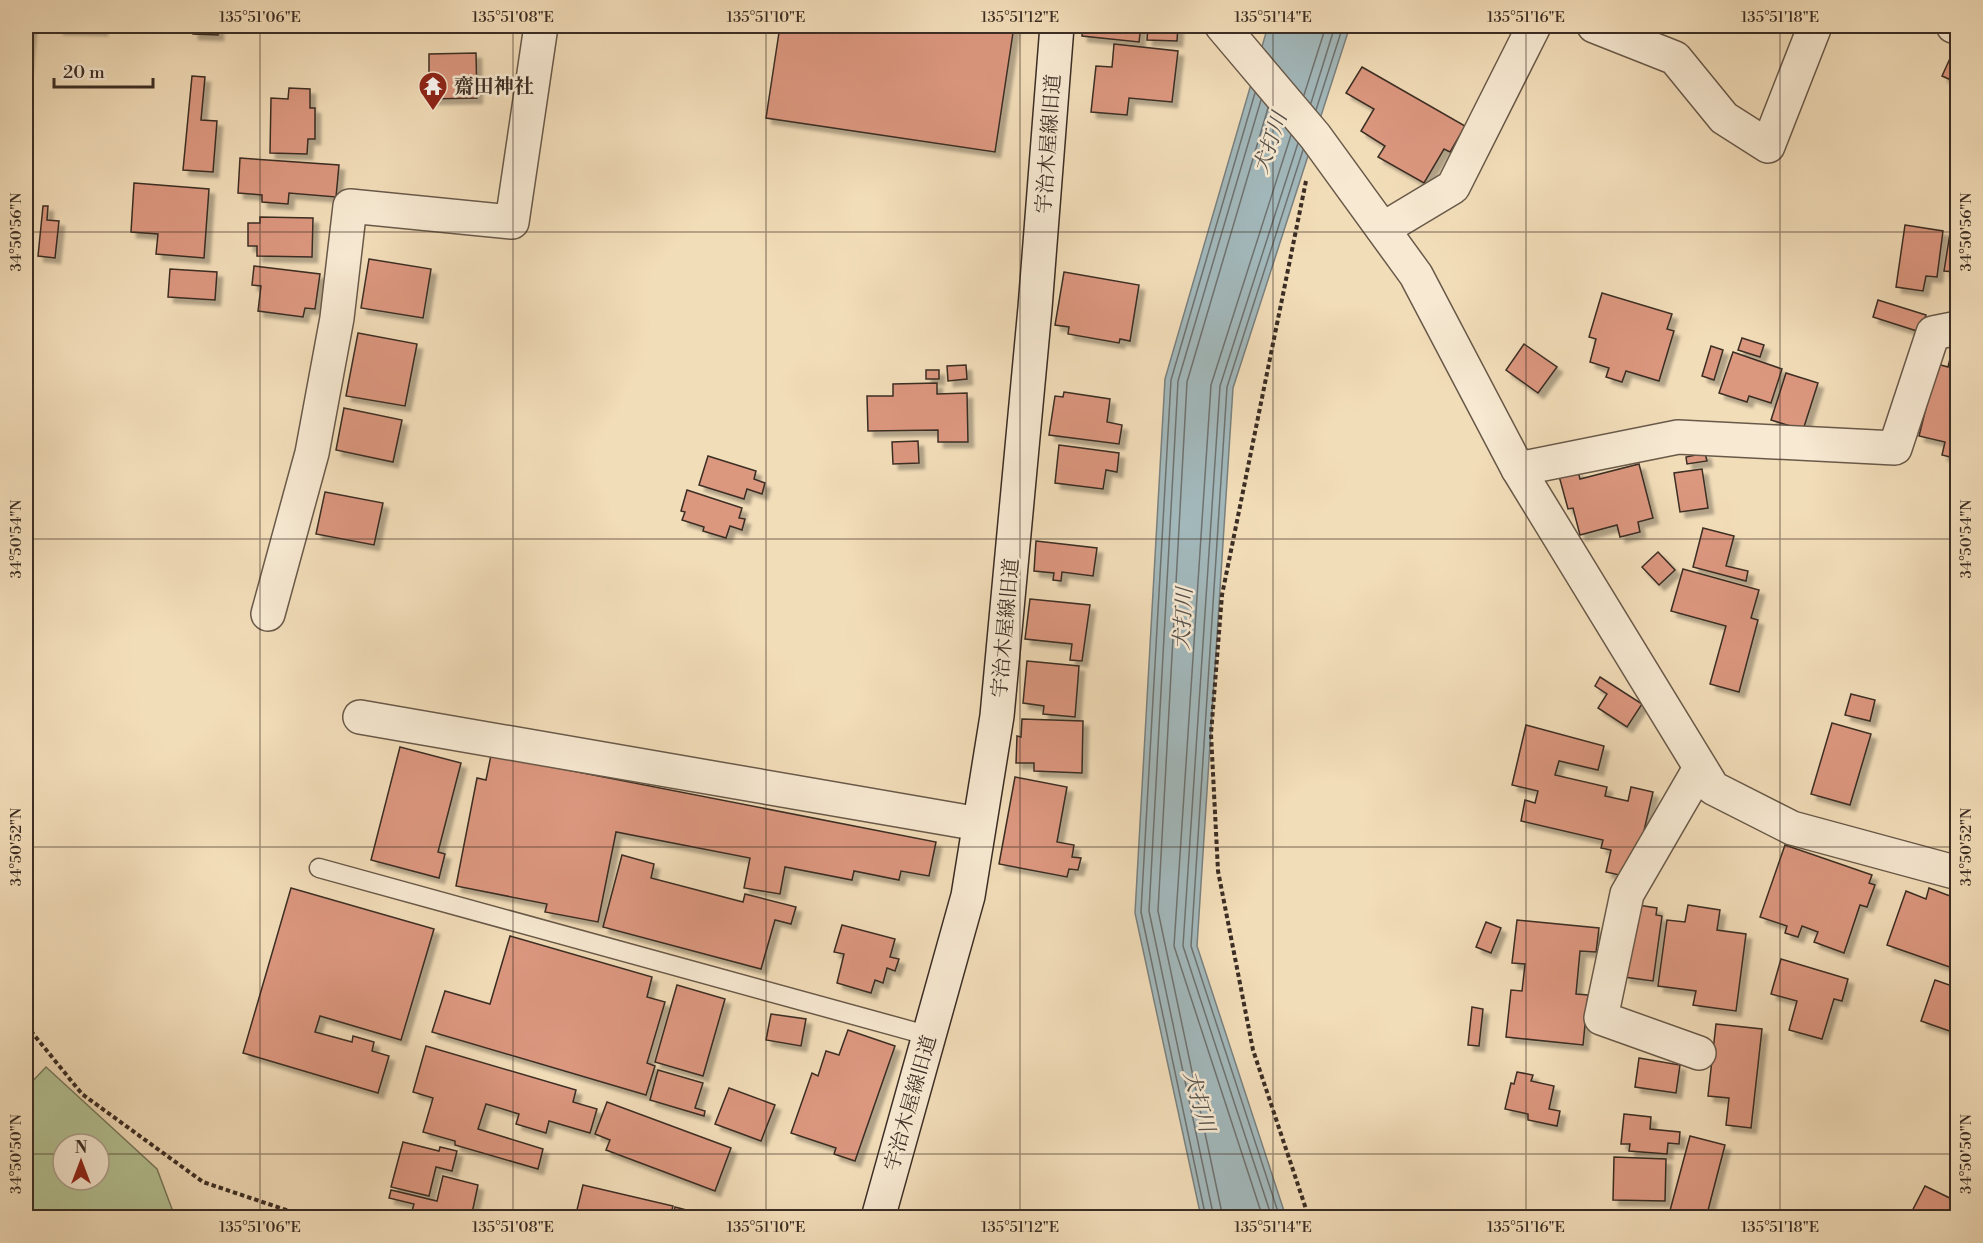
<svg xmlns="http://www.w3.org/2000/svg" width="1983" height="1243" font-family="'Libre Bodoni','Noto Serif JP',serif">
<defs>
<filter id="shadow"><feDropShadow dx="5.5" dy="5.5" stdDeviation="1.5" flood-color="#0004"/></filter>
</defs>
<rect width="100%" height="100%" fill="#f2ddb9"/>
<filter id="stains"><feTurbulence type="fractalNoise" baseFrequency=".00333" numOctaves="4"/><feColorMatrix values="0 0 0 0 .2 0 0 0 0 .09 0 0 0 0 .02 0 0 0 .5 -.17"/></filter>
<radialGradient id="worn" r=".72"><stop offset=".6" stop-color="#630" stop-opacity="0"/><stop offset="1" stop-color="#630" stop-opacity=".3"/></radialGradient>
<path fill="#b4c294" stroke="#78785c" stroke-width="1.5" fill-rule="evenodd" d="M46,1067L157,1169L175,1217H26V1088ZM63,1144H99V1180H63Z"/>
<path fill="#a2b8bb" stroke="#79807f" stroke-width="1.5" d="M1268,26H1350L1233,388L1197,946L1286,1217H1201L1135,913L1165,379Z"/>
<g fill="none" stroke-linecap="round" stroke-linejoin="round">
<g stroke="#6e7270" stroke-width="1.5">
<path d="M1304,95L1326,26"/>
<path d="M1311,103L1335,26"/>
<path d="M1316,110L1343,26"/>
<path d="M1206,1218L1141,912L1171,380L1255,93"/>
<path d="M1214,1218L1149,911L1178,381L1261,100"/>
<path d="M1223,1218L1158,911L1187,382L1268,108"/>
<path d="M1263,1218L1174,946L1211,385L1291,135"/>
<path d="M1272,1218L1183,946L1220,386L1298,143"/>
<path d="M1280,1218L1191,946L1227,387L1303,150"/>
</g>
</g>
<g fill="#dc977f" stroke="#3b2d24" stroke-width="1.5" filter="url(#shadow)">
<path d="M26,26H31L27,67H26Z"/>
<path d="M58,26H102V30L58,29Z"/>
<path d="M193,26H218V35L193,34Z"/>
<path d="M780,26H1014L995,152L766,118Z"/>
<path d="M1083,26H1141L1139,42L1082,36Z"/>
<path d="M1148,26H1178L1177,41L1147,40Z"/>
<path d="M1957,43L1958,44V83L1942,76Z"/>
<path d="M1114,44L1178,51L1172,102L1129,98L1127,115L1091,112L1096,66L1112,67Z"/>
<path d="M476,53L477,98L429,99V54Z"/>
<path d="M1362,67L1465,126L1450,152L1444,149L1424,183L1378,157L1385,146L1361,131L1374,109L1346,93Z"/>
<path d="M192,76L205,77L201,120L217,121L213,172L183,170Z"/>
<path d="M289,88L310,89V108H315V139H308L307,154L270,153L271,98L288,99Z"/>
<path d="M240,158L339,165L336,197L289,193L288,204L262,202V195L238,193Z"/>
<path d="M134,183L209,189L204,258L156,254L158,234L131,232Z"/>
<path d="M43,206H48L47,220L59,221L55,258L38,256Z"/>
<path d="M260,217L313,218L312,257L257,256V246H248V223H260Z"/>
<path d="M1905,225L1943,231L1937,277L1926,276L1923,291L1896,287Z"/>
<path d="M1950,233L1958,234V289H1952L1955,272L1944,271Z"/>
<path d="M369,259L431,269L423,318L361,308Z"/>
<path d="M254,266L320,274L315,309L305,308L303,317L258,311L261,286L252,285Z"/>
<path d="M170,269L217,272L215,300L168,297Z"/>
<path d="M1064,272L1139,285L1130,341L1120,339L1119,343L1068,334L1069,327L1055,325Z"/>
<path d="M1602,293L1672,314L1667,329L1674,331L1659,381L1626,371L1622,382L1606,377L1609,368L1590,362L1596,339L1589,337Z"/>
<path d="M1878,300L1926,315L1920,332L1873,317Z"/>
<path d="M358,333L417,344L405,406L346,396Z"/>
<path d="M1742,338L1764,345L1760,357L1738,350Z"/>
<path d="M1954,343L1958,344V459L1942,455L1945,442L1919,436L1937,364L1948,367Z"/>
<path d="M1524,344L1557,367L1538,393L1506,370Z"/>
<path d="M1711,346L1723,350L1714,380L1702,376Z"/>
<path d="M1733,352L1782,369L1771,403L1749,396L1747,402L1719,393Z"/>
<path d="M966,365L967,379L948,381L947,366Z"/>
<rect x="926" y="370" width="13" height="9"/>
<path d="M1786,373L1818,383L1803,430L1771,420Z"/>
<path d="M937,383V394L967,393L968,442H938V430L868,431L867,396H893V384Z"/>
<path d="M1064,392L1110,399L1107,422L1122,425L1119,444L1049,435L1055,396L1063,397Z"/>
<path d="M344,408L402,420L393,462L336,450Z"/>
<path d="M918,441L919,463L893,464L892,442Z"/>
<path d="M1059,445L1119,453L1117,472L1106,470L1103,489L1055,483Z"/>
<path d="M1705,453L1707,461L1687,464L1686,457Z"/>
<path d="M708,456L756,471L754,479L765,483L762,494L747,489L744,499L699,485Z"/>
<path d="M1639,464L1653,518L1638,522L1640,532L1620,537L1617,525L1580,535L1573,508L1568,509L1559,476L1578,471L1580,479Z"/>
<path d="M1702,469L1708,508L1680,512L1674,473Z"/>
<path d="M687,490L742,508L739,518L745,519L742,530L730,526L726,538L703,531L704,527L682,520L685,512L681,511Z"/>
<path d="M325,492L383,503L374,545L316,534Z"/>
<path d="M1703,528L1734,536L1726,566L1748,571L1746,581L1693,567Z"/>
<path d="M1036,541L1097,548L1093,576L1062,572L1061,581L1053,580L1054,573L1034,571Z"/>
<path d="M1658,552L1675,570L1659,585L1642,567Z"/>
<path d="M1683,569L1759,590L1751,618L1758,620L1739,692L1710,684L1726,626L1671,611Z"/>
<path d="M1030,599L1090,605L1082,661L1070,660L1072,644L1025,639Z"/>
<path d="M1027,661L1079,666L1075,717L1043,714L1044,706L1023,703Z"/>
<path d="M1600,677L1642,704L1627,727L1598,708L1607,694L1595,686Z"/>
<path d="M1851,694L1875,700L1870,721L1845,715Z"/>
<path d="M1022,719L1083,721L1082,773L1034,771V763H1016L1017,736L1021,737Z"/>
<path d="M1832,723L1871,734L1850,805L1811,794Z"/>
<path d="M1526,725L1604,746L1598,770L1559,761L1555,775L1607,787L1605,796L1628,801L1631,787L1653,792L1633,878L1606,872L1611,850L1601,848L1603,840L1521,821L1525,800L1535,803L1538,791L1512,785Z"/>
<path d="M400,747L461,763L438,852L445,854L439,878L371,860Z"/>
<path d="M491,755L936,842L929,876L901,871L899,880L854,871L852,880L785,867L780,894L744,888L750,858L616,832L598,922L545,912L547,904L456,886L477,778L486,780Z"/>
<path d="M1015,777L1067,787L1057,842L1074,845L1072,857L1081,858L1078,870L1069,869L1067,877L999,864Z"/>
<path d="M1785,845L1872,875L1869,883L1875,885L1867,907L1860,905L1844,953L1814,942L1818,932L1802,926L1798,937L1785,933L1787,926L1760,917Z"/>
<path d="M622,855L654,864L651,878L743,902L745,894L796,907L791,924L775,920L761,969L603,927Z"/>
<path d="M291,888L434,929L401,1040L320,1016L315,1032L352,1042L353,1036L374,1042L372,1051L389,1056L378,1093L243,1053Z"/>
<path d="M1929,888L1958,899V970L1887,945L1906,891L1926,899Z"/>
<path d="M1638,905L1657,908L1656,915L1662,916L1653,981L1624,977Z"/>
<path d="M1688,905L1720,910L1717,930L1746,934L1736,1011L1693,1005L1696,991L1658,986L1667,920L1685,922Z"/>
<path d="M1517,920L1599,928L1596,952L1580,951L1576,994L1588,995L1583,1045L1506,1037L1511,990L1522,991L1525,964L1512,963Z"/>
<path d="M1486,922L1501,928L1491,953L1476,947Z"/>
<path d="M842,925L895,939L890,957L899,959L895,971L887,968L883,983L875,980L871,993L837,983L844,954L834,952Z"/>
<path d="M510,936L652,977L647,997L665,1002L647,1063L655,1066L646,1095L432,1032L445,991L490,1004Z"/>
<path d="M1781,959L1848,979L1842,1001L1834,999L1822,1039L1789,1030L1797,1001L1771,994Z"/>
<path d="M1935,980L1958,988V1034L1921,1021Z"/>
<path d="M677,985L725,999L703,1076L655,1062Z"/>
<path d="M1472,1007L1483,1009L1479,1046L1468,1045Z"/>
<path d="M771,1014L806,1019L801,1046L766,1040Z"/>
<path d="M1716,1024L1762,1029L1751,1128L1726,1125L1729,1098L1708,1096Z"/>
<path d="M848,1030L895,1046L855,1161L834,1154L836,1148L791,1133L812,1073L818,1076L826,1051L839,1055Z"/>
<path d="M426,1046L576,1090L573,1102L597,1109L590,1133L549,1121L546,1133L516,1124L519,1114L486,1104L478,1129L543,1149L538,1169L455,1145V1141L423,1132L433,1098L413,1092Z"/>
<path d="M1639,1058L1680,1065L1676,1093L1635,1087Z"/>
<path d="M658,1070L703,1083L695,1108L705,1111L704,1116L650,1100Z"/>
<path d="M1517,1072L1533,1075L1531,1081L1554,1086L1549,1109L1560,1111L1557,1126L1528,1120V1114L1505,1109L1511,1083L1514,1084Z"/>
<path d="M729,1088L775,1105L761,1141L715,1124Z"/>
<path d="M607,1102L731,1148L715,1191L606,1150L610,1140L595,1134Z"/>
<path d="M1624,1114L1651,1117L1650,1129L1680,1132L1679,1144L1668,1143L1667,1154L1629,1151L1630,1144H1621Z"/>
<path d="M1690,1136L1725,1145L1706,1218H1668Z"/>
<path d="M403,1142L439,1151L440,1147L457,1151L452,1171L436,1167L429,1196L391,1187Z"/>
<path d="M1614,1157L1666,1159L1665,1201L1613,1200Z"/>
<path d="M443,1176L478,1185L471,1218H410L414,1204L389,1198L391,1190L437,1201Z"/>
<path d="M583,1185L673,1206L670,1218H575Z"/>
<path d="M1925,1186L1958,1202L1954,1218L1909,1217Z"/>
<path d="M675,1207L717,1218H673Z"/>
</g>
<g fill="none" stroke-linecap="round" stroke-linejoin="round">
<g stroke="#695949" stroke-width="21">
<path id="lane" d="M319,868L930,1036"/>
</g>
<g stroke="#695949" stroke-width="36">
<g id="street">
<path d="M1222,26L1315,136L1416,275L1518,469L1713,788L1792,828L1958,873"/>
<path d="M1594,26L1675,58L1724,118L1768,146L1815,26"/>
<path d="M1953,26L1958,28"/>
<path d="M1383,229L1453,187L1534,26"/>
<path d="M1518,469L1678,437L1895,448L1933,333L1958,328"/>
<path d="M268,614L312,453L337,318L350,206L512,222L541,26"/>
<path d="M360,717L979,824"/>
<path d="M1699,1053L1601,1018L1627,894L1700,768"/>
</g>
</g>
<g stroke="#3b2d24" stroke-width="36">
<path id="secondary" d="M878,1218L968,896L997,716L1035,308L1057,26"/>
</g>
<g stroke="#3b2d24" stroke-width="4" stroke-dasharray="4.5 3" stroke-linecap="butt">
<path d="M1306,181L1222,595L1211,734L1218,871L1253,1050L1309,1218"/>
<path d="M26,1025L82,1094L203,1182L310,1218"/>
</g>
<use href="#lane" stroke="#f7e9d2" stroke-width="18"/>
<use href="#street" stroke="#f7e9d2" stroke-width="33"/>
<use href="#secondary" stroke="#f7e9d2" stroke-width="33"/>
</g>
<path fill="none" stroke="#3b2d24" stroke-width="1.5" stroke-opacity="0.45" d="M260,26V1218M513,26V1218M766,26V1218M1020,26V1218M1273,26V1218M1526,26V1218M1780,26V1218M26,232H1958M26,539H1958M26,847H1958M26,1154H63M99,1154H1958"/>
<defs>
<g id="temple-pin" transform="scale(1.5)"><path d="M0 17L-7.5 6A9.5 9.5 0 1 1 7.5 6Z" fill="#8f2418" stroke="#f7e9d2"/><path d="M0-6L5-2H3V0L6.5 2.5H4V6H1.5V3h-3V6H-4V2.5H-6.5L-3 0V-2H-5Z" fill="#fff"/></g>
</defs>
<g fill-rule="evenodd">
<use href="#temple-pin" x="433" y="86"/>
</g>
<g text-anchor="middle" stroke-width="5" stroke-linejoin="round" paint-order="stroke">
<g font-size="20" font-weight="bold" fill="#3b2d24" stroke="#f7e9d2" text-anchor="start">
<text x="454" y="93">齋田神社</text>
</g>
<g font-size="20" fill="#3b2d24" stroke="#f7e9d2">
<text transform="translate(1048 144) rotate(-86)" y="7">宇治木屋線旧道</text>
<text transform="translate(1005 628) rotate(-85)" y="7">宇治木屋線旧道</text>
<text transform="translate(910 1103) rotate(-74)" y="7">宇治木屋線旧道</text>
</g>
<g font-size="21" font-style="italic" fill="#55504a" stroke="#f7e9d2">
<text transform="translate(1270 143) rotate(-71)" y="7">犬打川</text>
<text transform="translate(1183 619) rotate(-87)" y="7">犬打川</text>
<text transform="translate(1199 1101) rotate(74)" y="7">犬打川</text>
</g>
</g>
<rect width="1983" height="1243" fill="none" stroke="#f2ddb9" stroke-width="66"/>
<g transform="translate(81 1162)"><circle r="28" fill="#f7e9d2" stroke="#ac9e8c" stroke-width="1.5"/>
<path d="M0-4.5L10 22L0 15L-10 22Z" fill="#8f2418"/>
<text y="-9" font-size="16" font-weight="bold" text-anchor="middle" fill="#3b2d24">N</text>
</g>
<path d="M54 78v9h99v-9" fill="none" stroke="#3b2d24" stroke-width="3"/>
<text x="63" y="78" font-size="18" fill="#3b2d24" stroke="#f7e9d2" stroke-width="4.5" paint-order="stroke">20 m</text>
<rect x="33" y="33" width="1917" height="1177" fill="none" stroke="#3b2d24" stroke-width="2"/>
<g font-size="15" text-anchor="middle" fill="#3b2d24">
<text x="260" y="22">135°51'06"E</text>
<text x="513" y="22">135°51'08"E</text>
<text x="766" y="22">135°51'10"E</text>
<text x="1020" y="22">135°51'12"E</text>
<text x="1273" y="22">135°51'14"E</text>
<text x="1526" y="22">135°51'16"E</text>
<text x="1780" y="22">135°51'18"E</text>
<text transform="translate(16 232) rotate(-90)" y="5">34°50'56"N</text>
<text transform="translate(1966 232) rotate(-90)" y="5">34°50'56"N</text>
<text transform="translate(16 539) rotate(-90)" y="5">34°50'54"N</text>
<text transform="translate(1966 539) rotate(-90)" y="5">34°50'54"N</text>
<text transform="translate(16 847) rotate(-90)" y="5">34°50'52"N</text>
<text transform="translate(1966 847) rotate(-90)" y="5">34°50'52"N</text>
<text transform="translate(16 1154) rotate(-90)" y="5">34°50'50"N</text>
<text transform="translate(1966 1154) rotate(-90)" y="5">34°50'50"N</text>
<text x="260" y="1232">135°51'06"E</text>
<text x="513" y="1232">135°51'08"E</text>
<text x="766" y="1232">135°51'10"E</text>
<text x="1020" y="1232">135°51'12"E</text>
<text x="1273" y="1232">135°51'14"E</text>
<text x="1526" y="1232">135°51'16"E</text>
<text x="1780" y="1232">135°51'18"E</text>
</g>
<rect width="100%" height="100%" filter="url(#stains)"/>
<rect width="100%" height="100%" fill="url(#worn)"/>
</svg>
